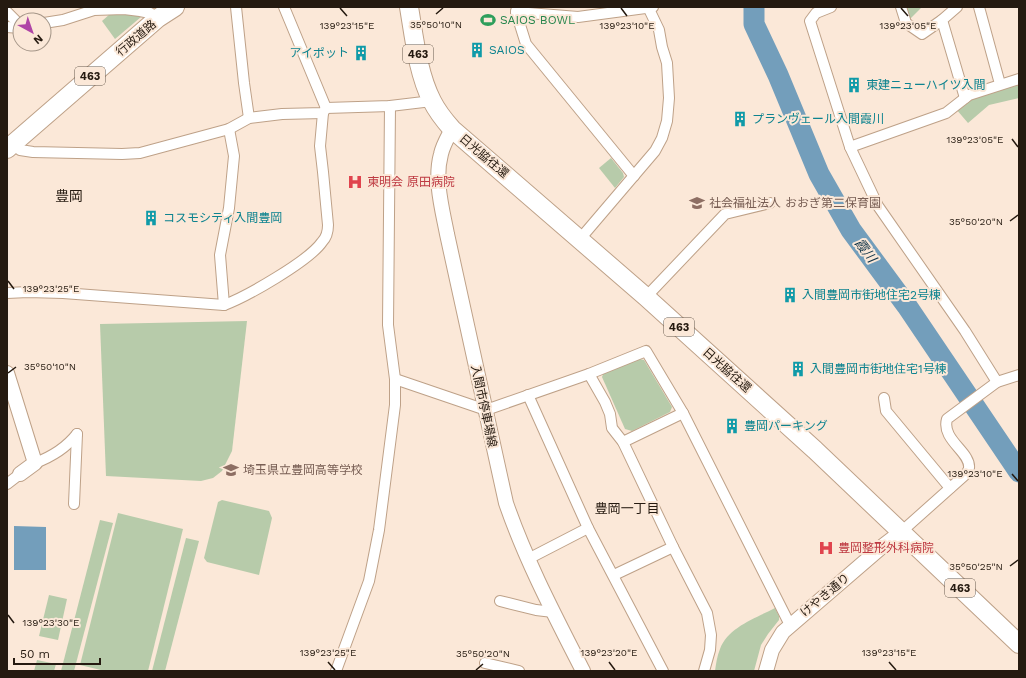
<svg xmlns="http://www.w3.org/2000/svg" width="1026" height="678" font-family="'Work Sans','Noto Sans JP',sans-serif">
<rect width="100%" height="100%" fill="#fbe8d8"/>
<g fill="#b7cbaa">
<path d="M904,7H922L908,21Z"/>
<path d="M110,14H139L141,17L115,39L102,21Z"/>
<path d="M1019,85V98L989,105L968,123L956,109L972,98Z"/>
<path d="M611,158L623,173L624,177L615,188L599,168Z"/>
<path d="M247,321L232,451L222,471L213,478L201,481L106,476L100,324Z"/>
<path d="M640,359L644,360L672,407L670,412L632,431L625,429L602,377L604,372Z"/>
<path d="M222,500L269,511L272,518L259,575L207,562L204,558L218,502Z"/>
<path d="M118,513L183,529L148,671H105L80,665Z"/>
<path d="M100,520L113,523L74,671H61Z"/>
<path d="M186,538L199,541L165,671H152Z"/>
<path d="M49,595L67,599L58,640L39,636Z"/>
<path d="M775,608L779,616V620L768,634L761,645L754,671H715C716,664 717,656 720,649C728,627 756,618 775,608Z"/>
<path d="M37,660L56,664L54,671H34Z"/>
</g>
<path fill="#739ebb" d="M14,526L46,527V570H14Z"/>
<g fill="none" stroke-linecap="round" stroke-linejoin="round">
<path stroke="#739ebb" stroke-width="21" d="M754,7V24L778,75L819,174L851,230L907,306L1019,472"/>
<g stroke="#bea188" stroke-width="12">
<g id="street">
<path d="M236,7L244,83L249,118"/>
<path d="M284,7L326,108"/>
<path d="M517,7L516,12L526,44L634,176"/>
<path d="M831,7L816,13L810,21L850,147L878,206L965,331L997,382"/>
<path d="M901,7L906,23L922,34L942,20"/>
<path d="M957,7L942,20L965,98"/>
<path d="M979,7L1000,84"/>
<path d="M7,12L20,25"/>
<path d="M516,12L578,17L653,7"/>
<path d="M44,23L63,20L94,10L124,9L140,11L150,13L158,18"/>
<path d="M7,27L20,28"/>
<path d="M326,108L390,106L432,101"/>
<path d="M13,144L20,150L33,152L122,154L140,153L229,129L249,118L282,114L323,113L326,108"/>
<path d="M850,147L946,113L969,95L1019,79"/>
<path d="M580,239L655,151L662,138L667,121L669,98L667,63L662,47L659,30L648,7"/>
<path d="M7,293L28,292L63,293L224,305C246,297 309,261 322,242C327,237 328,232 328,225L323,172L320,146L323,113"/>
<path d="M646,297L725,214L770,203"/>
<path d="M224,305L220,255L229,208L234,156L229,129"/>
<path d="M589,374L605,402L610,414L612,428L623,442L673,547L707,613L711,635L710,650L704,671"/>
<path d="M395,379L486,410L589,374L646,351L683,413L790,625"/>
<path d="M528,395L588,528L663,671"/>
<path d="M884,398L886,411L950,488"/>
<path d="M623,442L683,413"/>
<path d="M35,463C51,457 66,448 77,434"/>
<path d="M7,484L20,474"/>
<path d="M74,504L77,434"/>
<path d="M901,532L966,474C967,472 969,470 969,468C971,452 941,440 947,419L997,382L1019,375"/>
<path d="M528,559L588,528"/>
<path d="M614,575L673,547"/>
<path d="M500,601L536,610L553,612"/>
<path d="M485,663L519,671"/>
<path d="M336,671L369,581L379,530L395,405V379L388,325L390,106"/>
</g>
</g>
<g stroke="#bea188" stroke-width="16">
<g id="secondary">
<path d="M452,129C448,137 443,145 441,154C434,180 442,208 447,234L506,503C526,561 555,616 583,671"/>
<path d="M7,373L35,463L20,474"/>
<path d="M766,671L772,650L783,632L884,545L901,532"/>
</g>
</g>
<g stroke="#bea188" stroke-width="20">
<g id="highway">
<path d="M409,7C414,37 418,74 432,101C437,111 444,120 452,129L646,297L815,450L1019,644"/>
<path d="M7,149L158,18L175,7"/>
</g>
</g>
<use href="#street" stroke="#fff" stroke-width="10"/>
<use href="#secondary" stroke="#fff" stroke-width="14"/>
<use href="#highway" stroke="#fff" stroke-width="18"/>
</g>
<path fill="none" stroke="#251a10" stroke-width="1.5" d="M340,8L347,16M621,8L627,16M901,8L908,16M436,14L443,8M1012,139L1018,147M1010,221L1018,215M8,281L14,289M8,373L16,367M1012,474L1018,481M1010,566L1018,560M8,615L14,623M328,662L335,670M609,662L615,670M889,662L896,670M476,670L483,664"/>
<defs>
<g id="stadium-bare" transform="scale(1.2)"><path d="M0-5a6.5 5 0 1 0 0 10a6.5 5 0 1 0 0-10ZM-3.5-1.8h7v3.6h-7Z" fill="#2e9e5b" stroke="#fbe8d8" stroke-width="2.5" paint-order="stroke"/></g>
<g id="building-bare" transform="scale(1.2)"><path d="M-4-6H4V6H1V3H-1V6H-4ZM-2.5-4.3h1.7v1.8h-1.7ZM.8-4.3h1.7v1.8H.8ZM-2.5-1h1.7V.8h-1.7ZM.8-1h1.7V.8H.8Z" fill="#0f9aa8" stroke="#fbe8d8" stroke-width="2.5" paint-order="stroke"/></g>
<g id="hospital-bare" transform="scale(1.2)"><path d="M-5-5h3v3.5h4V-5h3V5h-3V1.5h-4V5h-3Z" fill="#e0444e" stroke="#fbe8d8" stroke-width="2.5" paint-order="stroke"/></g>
<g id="school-bare" transform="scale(1.2)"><path d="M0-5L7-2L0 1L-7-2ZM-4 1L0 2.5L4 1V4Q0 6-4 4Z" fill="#8d6e63" stroke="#fbe8d8" stroke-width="2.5" paint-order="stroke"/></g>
</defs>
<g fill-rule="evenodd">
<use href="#stadium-bare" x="488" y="20"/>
<use href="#building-bare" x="477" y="50"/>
<use href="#building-bare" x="361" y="53"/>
<use href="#building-bare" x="854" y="85"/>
<use href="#building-bare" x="740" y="119"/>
<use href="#hospital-bare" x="355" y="182"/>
<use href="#school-bare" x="697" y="203"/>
<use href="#building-bare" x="151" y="218"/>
<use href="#building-bare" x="790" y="295"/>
<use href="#building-bare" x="798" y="369"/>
<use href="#building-bare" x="732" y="426"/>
<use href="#school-bare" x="231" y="470"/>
<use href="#hospital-bare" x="826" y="548"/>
</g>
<g text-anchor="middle" stroke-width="4" stroke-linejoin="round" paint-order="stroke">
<g fill="#fbe8d8" stroke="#65584c" stroke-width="1">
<rect x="403" y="45" width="30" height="18" rx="3"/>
<rect x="75" y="67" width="30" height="18" rx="3"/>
<rect x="664" y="318" width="30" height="18" rx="3"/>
<rect x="945" y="579" width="30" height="18" rx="3"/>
</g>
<g font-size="11" font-weight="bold" fill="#251a10">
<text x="418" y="58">463</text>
<text x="90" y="80">463</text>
<text x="679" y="331">463</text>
<text x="960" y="592">463</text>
</g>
<g font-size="12" fill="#27864d" stroke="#fbe8d8" text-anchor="start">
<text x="500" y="24">SAIOS BOWL</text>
</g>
<g font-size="12" fill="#251a10" stroke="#fbe8d8">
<text transform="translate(136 38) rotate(-40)" y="4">行政道路</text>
<text transform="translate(484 156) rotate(40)" y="4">日光脇往還</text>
<text transform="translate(727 370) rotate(42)" y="4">日光脇往還</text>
<text transform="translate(484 406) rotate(78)" y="4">入間市停車場線</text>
<text transform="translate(825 595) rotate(-40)" y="4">けやき通り</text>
</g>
<g font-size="12" fill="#0d838f" stroke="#fbe8d8" text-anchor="start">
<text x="489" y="54">SAIOS</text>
<text x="349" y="57" text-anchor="end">アイポット</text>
<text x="866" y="89">東建ニューハイツ入間</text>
<text x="752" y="123">プランヴェール入間霞川</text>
<text x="163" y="222">コスモシティ入間豊岡</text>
<text x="802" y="299">入間豊岡市街地住宅2号棟</text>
<text x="810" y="373">入間豊岡市街地住宅1号棟</text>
<text x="744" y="430">豊岡パーキング</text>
</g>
<g font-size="12" fill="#be3a42" stroke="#fbe8d8" text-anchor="start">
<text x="367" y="186">東明会 原田病院</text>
<text x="838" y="552">豊岡整形外科病院</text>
</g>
<g font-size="12" fill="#785e54" stroke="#fbe8d8" text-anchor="start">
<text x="709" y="207">社会福祉法人 おおぎ第二保育園</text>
<text x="243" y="474">埼玉県立豊岡高等学校</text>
</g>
<g font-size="13" font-style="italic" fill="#0e3247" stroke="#fbe8d8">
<text transform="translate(866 250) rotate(53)" y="5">霞川</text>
</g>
<g font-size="13" fill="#251a10" stroke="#fbe8d8">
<text x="627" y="513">豊岡一丁目</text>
</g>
<g font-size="14" fill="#251a10" stroke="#fbe8d8">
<text x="69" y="201">豊岡</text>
</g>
</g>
<g font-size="10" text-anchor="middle" fill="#251a10" stroke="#fbe8d8" stroke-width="4" stroke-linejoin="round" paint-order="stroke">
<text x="436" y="28">35°50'10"N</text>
<text x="908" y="29">139°23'05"E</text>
<text x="347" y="29">139°23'15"E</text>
<text x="627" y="29">139°23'10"E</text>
<text x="975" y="143">139°23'05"E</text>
<text x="976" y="225">35°50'20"N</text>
<text x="51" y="292">139°23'25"E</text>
<text x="50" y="370">35°50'10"N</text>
<text x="975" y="477">139°23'10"E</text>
<text x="976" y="570">35°50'25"N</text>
<text x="51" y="626">139°23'30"E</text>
<text x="328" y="656">139°23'25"E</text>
<text x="609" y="656">139°23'20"E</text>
<text x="889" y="656">139°23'15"E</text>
<text x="483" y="657">35°50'20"N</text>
</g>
<rect width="1026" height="678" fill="none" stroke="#251a10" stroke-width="16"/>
<g transform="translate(32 32) rotate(140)"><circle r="19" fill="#fbe8d8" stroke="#a59688"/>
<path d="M0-3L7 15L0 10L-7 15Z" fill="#af45a6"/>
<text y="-6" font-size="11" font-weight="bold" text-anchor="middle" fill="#251a10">N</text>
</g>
<path d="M14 658v6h86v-6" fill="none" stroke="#251a10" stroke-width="2"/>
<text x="20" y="658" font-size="12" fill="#251a10" stroke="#fbe8d8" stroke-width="3" paint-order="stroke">50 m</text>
</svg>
